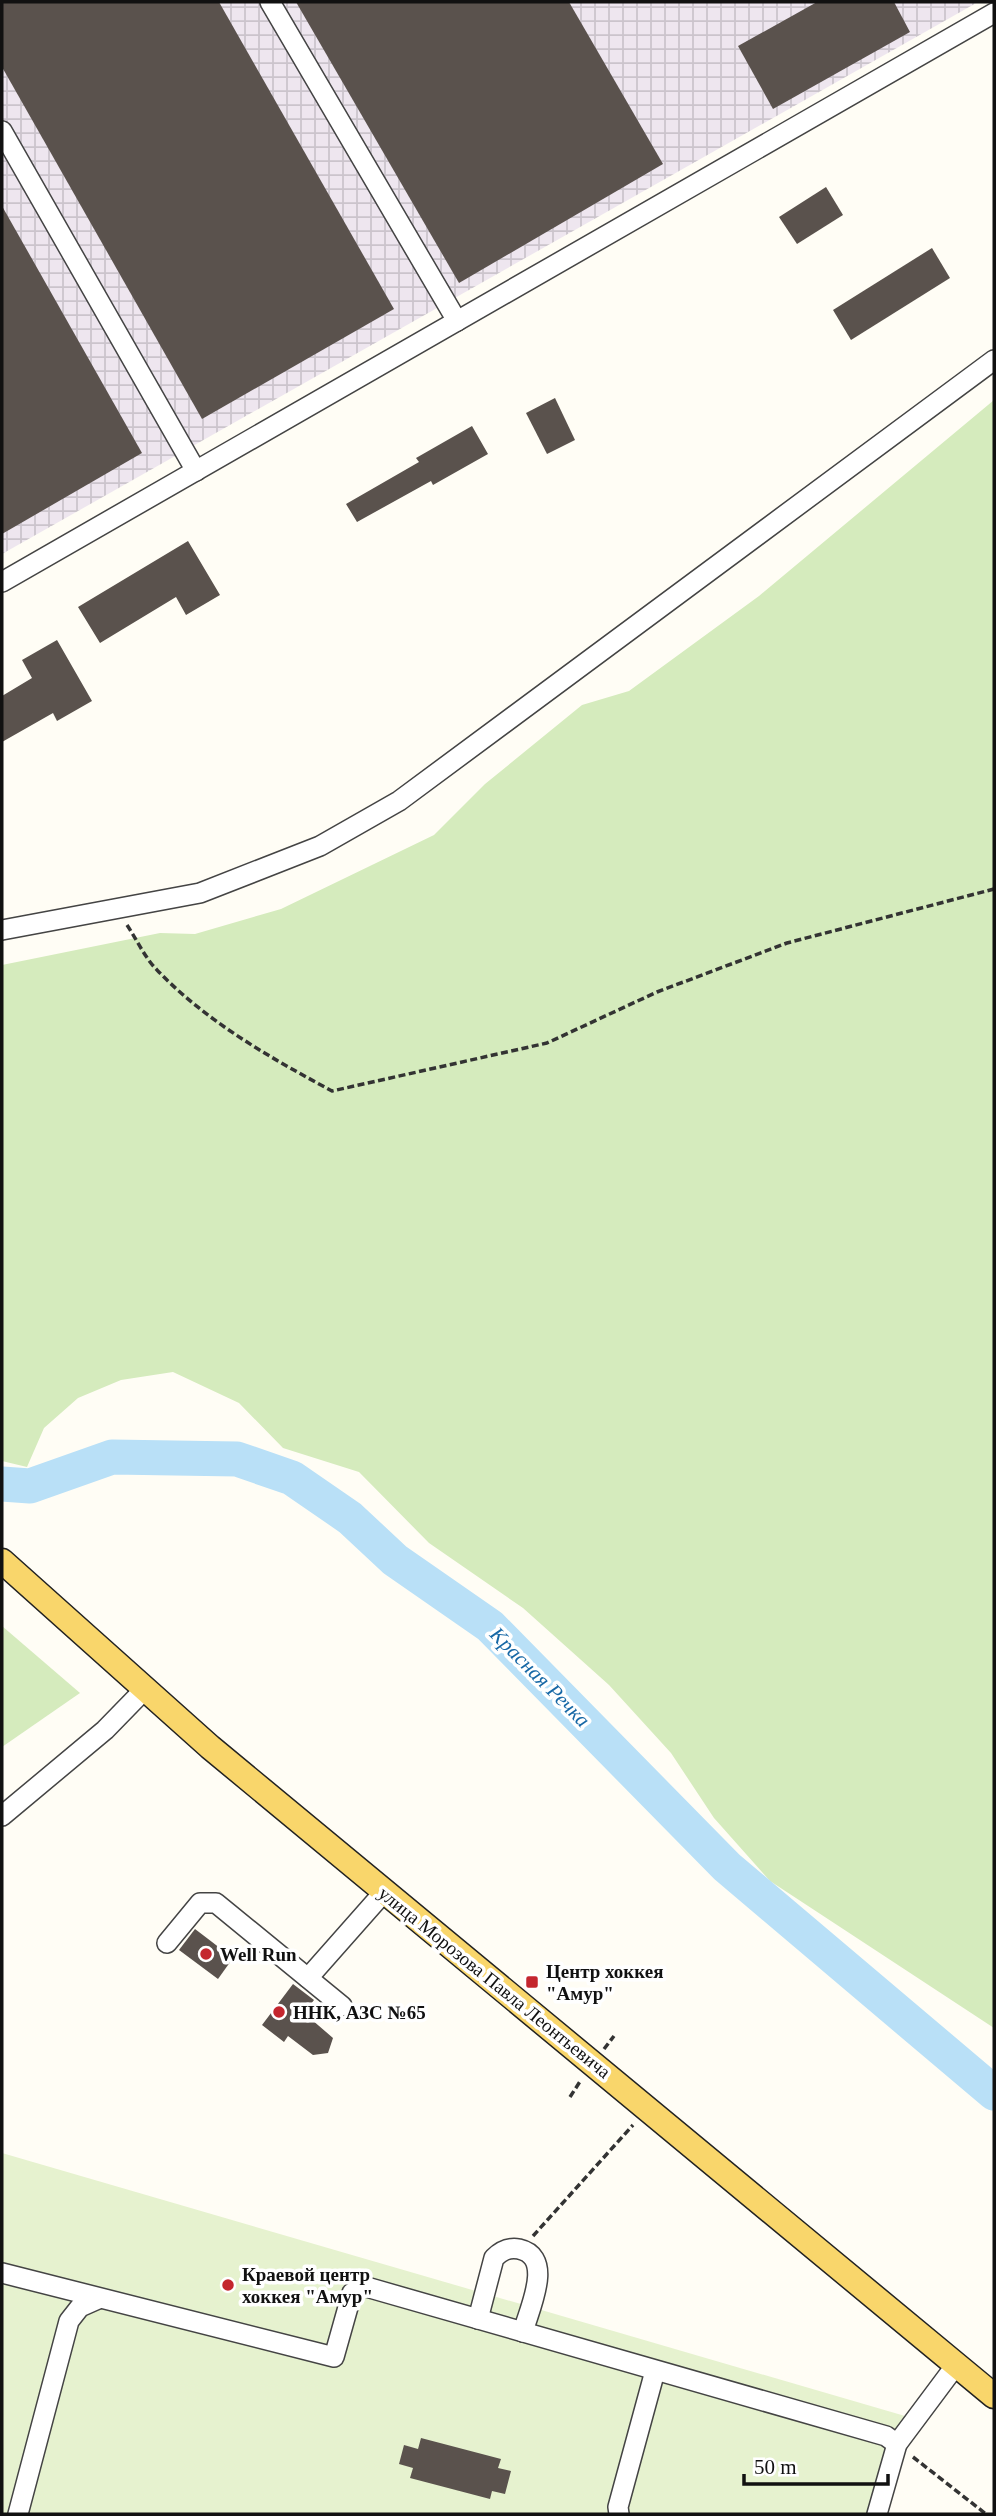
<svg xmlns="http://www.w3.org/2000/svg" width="996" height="2516" font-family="'Times New Roman',serif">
<defs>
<pattern id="industrial-grid" width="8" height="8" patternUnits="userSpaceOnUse" patternTransform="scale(1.75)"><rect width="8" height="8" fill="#eee6ef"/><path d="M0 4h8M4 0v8" fill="none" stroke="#cbc4cc"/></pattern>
</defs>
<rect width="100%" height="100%" fill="#fffdf5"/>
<path fill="url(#industrial-grid)" d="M2,2H978L2,554Z"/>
<g fill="#d5ebbd">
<path d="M994,400V2028L770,1881L714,1818L671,1753L609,1685L523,1608L429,1543L359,1472L283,1448L239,1403L173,1372L121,1380L78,1398L44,1428L27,1467L2,1461V965L160,933L195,934L281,909L434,835L485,784L582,705L629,691L759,596Z"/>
<path d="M2,1626L80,1693L2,1747Z"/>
</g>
<path fill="#e6f2cf" d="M2,2153L905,2416L877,2514H2Z"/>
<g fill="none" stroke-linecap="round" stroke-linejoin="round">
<path stroke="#b9e0f7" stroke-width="35" d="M2,1484L30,1486L112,1457L237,1459L292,1478L350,1518L395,1560L490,1626L727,1867L994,2093"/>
</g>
<g fill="#5a524d">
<path d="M2,2H219L394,309L202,419L2,67Z"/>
<path d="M296,2H569L663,164L459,283Z"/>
<path d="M817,2H894L910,32L773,109L738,46Z"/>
<path d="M826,187L843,215L797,244L779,217Z"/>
<path d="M2,206L142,453L2,534Z"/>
<path d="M932,248L950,278L851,340L833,310Z"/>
<path d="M555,398L575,440L547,454L526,413Z"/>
<path d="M472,426L488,454L433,485L431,481L357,522L346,504L419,462L416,458Z"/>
<path d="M188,541L220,595L186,615L176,597L100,643L78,607Z"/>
<path d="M57,640L92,701L57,721L53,713L2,742V696L32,678L22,660Z"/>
<path d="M195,1929L233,1958L218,1979L179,1950Z"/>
<path d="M293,1984L314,2000L304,2013L333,2038L328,2053L313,2055L288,2036L284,2042L262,2025Z"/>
<path d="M421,2438L501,2459L498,2468L511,2471L505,2494L492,2491L490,2499L410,2478L413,2468L399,2464L404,2445L418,2449Z"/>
</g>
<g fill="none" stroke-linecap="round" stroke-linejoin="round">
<g stroke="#444" stroke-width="22">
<g id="minor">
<path d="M270,2L457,321"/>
<path d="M2,131L196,471"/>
<path d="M2,582L994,13"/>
<path d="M2,930L200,893L320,846L399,801L994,360"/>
<path d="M2,1816L105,1730L144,1690"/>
<path d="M167,1943L200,1903H216L342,2006"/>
<path d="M308,1978L384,1892"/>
<path d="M2,2273L334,2357L352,2293L363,2286L886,2436L897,2444"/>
<path d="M478,2319L494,2258C501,2251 508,2247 519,2249C555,2257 529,2309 523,2332"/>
<path d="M18,2514L69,2321L80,2307L98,2299"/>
<path d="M619,2514L618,2507L655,2371"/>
<path d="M877,2514L897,2444L956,2365"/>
</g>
</g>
<g stroke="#222" stroke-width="27">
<path id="major" d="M2,1561L210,1747L994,2396"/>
</g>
<g stroke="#333" stroke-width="3.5" stroke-dasharray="7 3.5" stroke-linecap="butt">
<path d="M127,925C137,940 145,958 157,970C207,1022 269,1057 332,1091L547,1043L657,992L787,943L994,889"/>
<path d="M604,2049L614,2036"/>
<path d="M570,2097L581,2080"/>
<path d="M533,2236L633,2125"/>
<path d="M913,2457L986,2514"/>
</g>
<use href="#minor" stroke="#fff" stroke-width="19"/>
<use href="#major" stroke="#f9d66b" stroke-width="24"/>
</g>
<g fill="#c4262e" stroke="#fff" stroke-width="2.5">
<circle cx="206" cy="1954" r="7"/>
<rect x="525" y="1975" width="14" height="14" rx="3.5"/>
<circle cx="279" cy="2012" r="7"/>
<circle cx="228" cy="2285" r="7"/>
</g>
<g text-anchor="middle" stroke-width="7" stroke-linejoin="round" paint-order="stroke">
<g font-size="19" font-weight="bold" fill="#111" stroke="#fff" text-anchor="start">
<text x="220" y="1961">Well Run</text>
<text x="546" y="1978">Центр хоккея<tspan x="546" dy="22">"Амур"</tspan></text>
<text x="293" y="2019">ННК, АЗС №65</text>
<text x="242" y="2281">Краевой центр<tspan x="242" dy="22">хоккея "Амур"</tspan></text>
</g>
<g font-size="19" fill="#111" stroke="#fff">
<text transform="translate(495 1982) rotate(39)" y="7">улица Морозова Павла Леонтьевича</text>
</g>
<g font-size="21" font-style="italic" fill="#1768a6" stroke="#fff">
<text transform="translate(540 1677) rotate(45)" y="7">Красная Речка</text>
</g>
</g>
<rect width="996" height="2516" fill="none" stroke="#111111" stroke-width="7"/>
<path d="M744 2474v10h144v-10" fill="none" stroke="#111111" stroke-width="3.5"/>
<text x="754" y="2474" font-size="21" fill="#111111" stroke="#ffffff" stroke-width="5" paint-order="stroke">50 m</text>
</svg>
